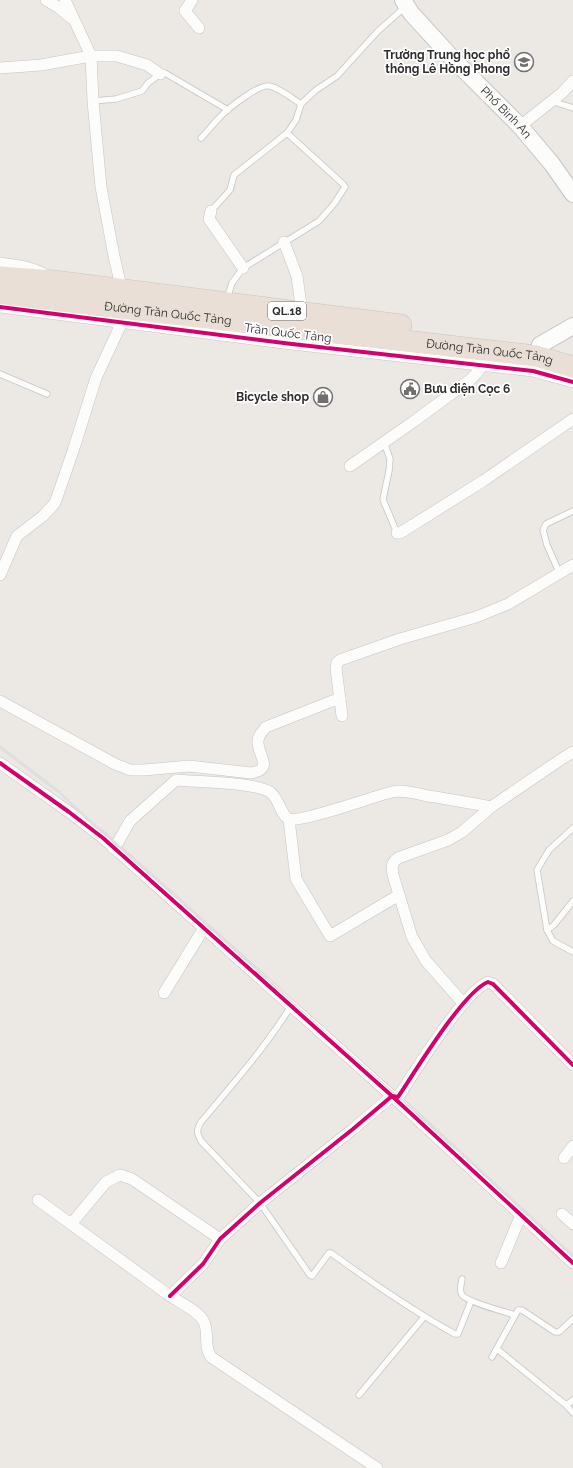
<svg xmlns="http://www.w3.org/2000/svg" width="573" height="1468" font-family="Raleway,sans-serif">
<rect width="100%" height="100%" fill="#ece8e4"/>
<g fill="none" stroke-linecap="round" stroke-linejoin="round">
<g stroke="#c5c4c5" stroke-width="7">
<g id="lane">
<path d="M93,101L116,99L142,91L148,83L160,74L165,73L228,110"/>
<path d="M551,101L573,108"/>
<path d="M201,138C208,131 213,124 220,117C227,109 259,84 269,86C278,87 293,99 301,104"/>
<path d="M211,211L230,190L234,175L287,133L296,120L301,104L316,90L337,76L378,31L405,7"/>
<path d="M227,299L232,283L243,268L319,221L334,204L345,187L343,184L287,133"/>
<path d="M0,374L47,394"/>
<path d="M384,442L390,459L389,471L383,499L384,502L397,533"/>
<path d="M559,572L547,545L543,530L546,524L573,511"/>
<path d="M573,828L549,850L537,870L547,930L553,941L573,952"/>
<path d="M547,930L554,925L573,901"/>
<path d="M291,1006C265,1048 232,1085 201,1122C196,1130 197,1133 201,1141L260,1203L310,1275L312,1276L329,1253H331C371,1282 411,1310 455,1334H458L471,1301"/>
<path d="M462,1279C461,1284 459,1291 462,1295C467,1302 506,1312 515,1315"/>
<path d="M497,1349L566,1405L573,1413"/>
<path d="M492,1357L518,1310H522L555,1332H559L573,1319"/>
<path d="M359,1395L424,1317"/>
<path d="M566,1405L573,1400"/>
</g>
</g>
<g stroke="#c5c4c5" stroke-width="12">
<g id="street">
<path d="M46,0L58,7L71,18"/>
<path d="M65,0L91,56L93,101L101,187L114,256L122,291"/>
<path d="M192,0L185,11L199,28"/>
<path d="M0,68L41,65L91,56H117L147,65L160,74"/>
<path d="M520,126L562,93L573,81"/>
<path d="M211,211L209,219L243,268"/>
<path d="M284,242L297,276L302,313"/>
<path d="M0,263C18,266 32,266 47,276"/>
<path d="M0,307L292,344L533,371L573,382"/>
<path d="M350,466L413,422L470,380L478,372L484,362"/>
<path d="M397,533H400L483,481L573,419"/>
<path d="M0,575L17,536L43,516L55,503L73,451L96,378L122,322"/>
<path d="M0,701L115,764L130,770H144L189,766L251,773C275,769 257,755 258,741C258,735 263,731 266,727L340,698"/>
<path d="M342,716L336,668L337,663L340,660L400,639L476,617L491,611L508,604L573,565"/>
<path d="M0,763L69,812L103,838L392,1096L573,1263"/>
<path d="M289,819L296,879L330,936L399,895"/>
<path d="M113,848L117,844L130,821L176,780C197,782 253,782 270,792C279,798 281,816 289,819C301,823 374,796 392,792C403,789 417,794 428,796C449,799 470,803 491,807"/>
<path d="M164,993L204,928"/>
<path d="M463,1003L426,961L412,937L393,875C392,867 391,863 398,858L448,840L462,832L491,807L563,758L573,752"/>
<path d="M564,1158L573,1146"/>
<path d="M38,1200C80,1231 123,1262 166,1293C176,1301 196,1309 203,1320C210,1331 203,1346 211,1357L377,1468"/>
<path d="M562,1214L573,1224"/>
<path d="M71,1224L106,1182L120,1175L132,1179L220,1239"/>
<path d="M501,1263L521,1215"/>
<path d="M170,1296L203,1264L220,1239L260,1203L353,1129L392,1096L398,1097C415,1072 463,992 488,982L493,984L573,1065"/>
</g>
</g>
<g stroke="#c5c4c5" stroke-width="18">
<g id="secondary">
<path id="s1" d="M403,0L411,13L454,60L520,126L552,164L573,194"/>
<path d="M540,345L573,326"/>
</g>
</g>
<g stroke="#c6c5c4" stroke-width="22">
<g id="highway">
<path d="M0,277L54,281L401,325"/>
<path id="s2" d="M0,294L536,356L573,367"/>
</g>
</g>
<use href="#lane" stroke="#fcfcfb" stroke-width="5.5"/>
<use href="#street" stroke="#fcfcfb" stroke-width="11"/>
<use href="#secondary" stroke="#fcfcfb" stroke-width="16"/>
<use href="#highway" stroke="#eadfd6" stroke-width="21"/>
<path stroke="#dfdfe1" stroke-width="3" d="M0,747L59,792L95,826L177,897L339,1046L460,1152L573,1256"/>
<g stroke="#fff" stroke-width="6">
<g id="cycleway">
<path d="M0,307L292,344L533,371L573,382"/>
<path d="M0,763L69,812L103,838L392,1096L573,1263"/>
<path d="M170,1296L203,1264L220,1239L260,1203L353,1129L392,1096L398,1097C415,1072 463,992 488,982L493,984L573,1065"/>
</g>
</g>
<use href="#cycleway" stroke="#d6006c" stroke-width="4"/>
</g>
<defs>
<g id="school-ring" transform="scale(1)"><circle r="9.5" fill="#fff" stroke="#706f6e" stroke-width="1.5"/><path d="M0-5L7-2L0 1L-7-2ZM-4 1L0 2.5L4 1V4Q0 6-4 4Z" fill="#706f6e"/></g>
<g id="civic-ring" transform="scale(1)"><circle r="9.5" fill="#fff" stroke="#706f6e" stroke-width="1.5"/><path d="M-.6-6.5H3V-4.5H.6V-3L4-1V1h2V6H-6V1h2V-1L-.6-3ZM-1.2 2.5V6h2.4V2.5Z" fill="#706f6e"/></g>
<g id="shop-ring" transform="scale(1)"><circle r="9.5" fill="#fff" stroke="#706f6e" stroke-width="1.5"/><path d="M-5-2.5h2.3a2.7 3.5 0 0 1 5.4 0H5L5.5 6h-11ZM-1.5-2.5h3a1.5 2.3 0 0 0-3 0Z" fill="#706f6e"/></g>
</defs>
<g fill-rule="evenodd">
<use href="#school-ring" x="524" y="62"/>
<use href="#civic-ring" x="410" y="389"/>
<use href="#shop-ring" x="323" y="397"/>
</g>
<g text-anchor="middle" stroke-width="3.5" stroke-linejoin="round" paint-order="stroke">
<rect fill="#fff" stroke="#6d6d6d" stroke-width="1" x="268" y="302" width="38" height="18" rx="3"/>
<g font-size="11" font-weight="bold" fill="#2e2e2e">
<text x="287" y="315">QL.18</text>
</g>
<g font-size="12" font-weight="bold" fill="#2e2e2e" stroke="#fff" text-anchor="end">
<text x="510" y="59">Trường Trung học phổ<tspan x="510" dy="14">thông Lê Hồng Phong</tspan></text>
<text x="424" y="393" text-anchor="start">Bưu điện Cọc 6</text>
<text x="309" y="401">Bicycle shop</text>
</g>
<g font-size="12" fill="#2e2e2e" stroke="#fff">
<text dy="4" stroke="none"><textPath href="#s1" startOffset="153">Phố Bình An</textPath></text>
<text dy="4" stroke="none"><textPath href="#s2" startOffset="169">Đường Trần Quốc Tảng</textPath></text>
<text transform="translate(288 333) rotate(7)" y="4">Trần Quốc Tảng</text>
<text dy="4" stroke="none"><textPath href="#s2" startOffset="493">Đường Trần Quốc Tảng</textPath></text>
</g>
</g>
</svg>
